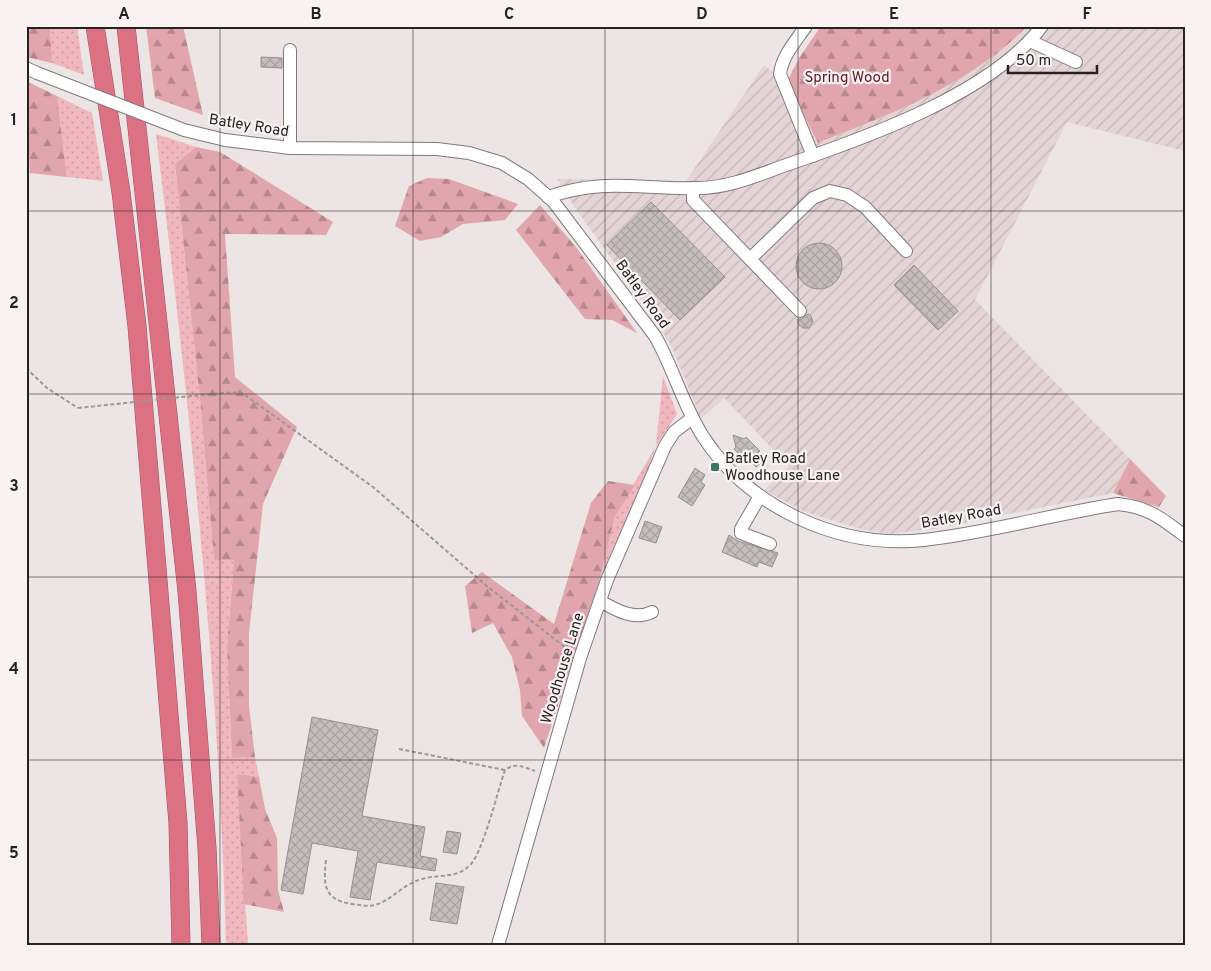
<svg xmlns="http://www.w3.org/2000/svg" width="1211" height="971" font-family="Overpass,sans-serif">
<defs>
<pattern id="industrial-furrows" width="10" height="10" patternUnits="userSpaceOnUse" patternTransform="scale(1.25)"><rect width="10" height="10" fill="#e5d4d6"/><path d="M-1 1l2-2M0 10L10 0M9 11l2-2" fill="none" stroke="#c4b6b7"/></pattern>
<pattern id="grass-dots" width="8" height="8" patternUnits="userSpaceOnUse" patternTransform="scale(1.25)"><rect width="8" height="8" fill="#f1b7be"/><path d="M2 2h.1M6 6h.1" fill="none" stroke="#ce9da3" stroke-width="1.8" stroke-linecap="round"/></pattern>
<pattern id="forest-firs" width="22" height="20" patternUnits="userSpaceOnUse" patternTransform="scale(1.25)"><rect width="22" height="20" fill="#e1a6ad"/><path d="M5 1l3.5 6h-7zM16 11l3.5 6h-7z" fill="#b6878c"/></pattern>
<pattern id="building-cross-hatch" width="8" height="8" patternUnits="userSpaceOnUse" patternTransform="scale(1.25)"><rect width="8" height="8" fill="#c4bcbd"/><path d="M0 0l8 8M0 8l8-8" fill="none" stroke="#a8a1a2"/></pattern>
</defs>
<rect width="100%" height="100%" fill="#ece4e5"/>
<path fill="#e5d4d6" d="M26,111L30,173H26Z"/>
<path fill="url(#industrial-furrows)" d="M1027,26H1185V151L1067,122L975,300L1130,459L1113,493L934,529L888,534L857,528L803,511L764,490L789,466L724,398L701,419L672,347L650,312L575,208L557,179L686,181L764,65L786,82L818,143L888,115L945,86L989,60Z"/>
<g fill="url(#grass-dots)">
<path d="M50,26H77L84,75L52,63Z"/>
<path d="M57,96L92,113L103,181L67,177Z"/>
<path d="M156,134L196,147L175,164L200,399L214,560L234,559L227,647L232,758L255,757L259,777L237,774L248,945H226C219,673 189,403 156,134Z"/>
<path d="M663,376L677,414L656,446L647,471L600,578L615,516L656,446Z"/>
</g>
<g fill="url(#forest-firs)">
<path d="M26,26H50L52,63L26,57Z"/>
<path d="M146,26H183L203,115L155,98Z"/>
<path d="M821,26H1027C972,84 891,114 818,143L787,82L799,58Z"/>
<path d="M26,81L57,96L67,177L30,173Z"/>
<path d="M196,147L220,152L333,222L326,235L225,234L235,377L297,427L263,504L249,633V706L255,757L232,758L227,647L234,560H214L200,399L175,164Z"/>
<path d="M427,178L449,179L518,204L505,220L463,224L441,237L420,241L395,226L409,186Z"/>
<path d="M540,205L576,247L637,333L612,320L585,319L516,230Z"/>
<path d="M1130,459L1166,496L1159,507L1113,493Z"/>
<path d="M608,481L635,485L615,516L600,578L544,748L522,716L520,690L512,657L493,623L472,633L465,586L482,572L554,624L591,503Z"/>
<path d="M237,774L259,777L265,809L277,838L278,890L284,912L244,904Z"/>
</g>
<g fill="url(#building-cross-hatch)" stroke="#968f8f">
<path d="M261,57L282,58V68L261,67Z"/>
<path d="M651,202L725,277L680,320L607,245Z"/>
<circle cx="819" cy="266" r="23"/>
<path d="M914,265L958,311L938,330L894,285Z"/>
<path d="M808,314L811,316L813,322L809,328H803L798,324V319H802Z"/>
<path d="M733,435L744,439L746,437L760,451L758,453L765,460L756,467L750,461L747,463L734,449L736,447Z"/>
<path d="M695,468L705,475L701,482L705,485L692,506L678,497Z"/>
<path d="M645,521L662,527L656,543L639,538Z"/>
<path d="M729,535L738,541L778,553L772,567L759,562L757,567L722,552Z"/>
<path d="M312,717L378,730L362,816L425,827L420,856L437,859L435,871L377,862L370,900L350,897L358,851L312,843L303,894L281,890Z"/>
<path d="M447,831L461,833L457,854L443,852Z"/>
<path d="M436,883L464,887L457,924L430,920Z"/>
</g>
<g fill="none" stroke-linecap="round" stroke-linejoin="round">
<g stroke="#80797a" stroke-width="14">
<g id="minor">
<path d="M806,26C796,41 782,56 780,74L813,156"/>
<path d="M1030,41L1076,62"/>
<path d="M26,68L37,73"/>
<path d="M225,140L290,148L437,149L469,153L502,163L528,179L553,201L655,336C674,369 683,406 704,438C751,509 840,549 924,540C989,533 1053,514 1118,504C1148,507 1161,518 1185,536"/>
<path d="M290,148V50"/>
<path d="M693,188V200L800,311"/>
<path d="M548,197C605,177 642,190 698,188C730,188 760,174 789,164C868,137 992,93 1042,26"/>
<path d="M750,259L813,198L830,191L847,195L865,207L906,251"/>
<path d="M760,496L741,529V533L770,544"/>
<path d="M600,601C616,610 634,621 652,612"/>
<path d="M498,945L580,658L607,580L665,446L674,432L692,418"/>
</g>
</g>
<g stroke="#9c5561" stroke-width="19">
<g id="highway">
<path d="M95,26L121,192L137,326L178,823L181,945"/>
<path d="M126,26L187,591L207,848L211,945"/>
</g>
</g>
<g stroke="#9d9798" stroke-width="2" stroke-dasharray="4 2.5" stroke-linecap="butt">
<path d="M26,368L47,388L78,408"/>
<path d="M220,393L241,392L373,487L488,587L570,651"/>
<path d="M399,749L505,770"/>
<path d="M326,860C323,885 324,900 352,904C360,905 368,907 375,905C392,900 403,884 422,879C439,874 458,879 471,864C483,851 498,790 505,770C516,762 523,767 535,771"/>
</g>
<use href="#minor" stroke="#fff" stroke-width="12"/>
<use href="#highway" stroke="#dc7183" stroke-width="18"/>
<g stroke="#80797a" stroke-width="14" stroke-linecap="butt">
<path id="minor-bridge" d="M37,73L184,130L225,140"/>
</g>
<path stroke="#9d9798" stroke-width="2" stroke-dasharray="4 2.5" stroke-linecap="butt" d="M78,408L220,393"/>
<use href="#minor-bridge" stroke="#fff" stroke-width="12"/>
</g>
<path fill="none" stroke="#252222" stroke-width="1" stroke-opacity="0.55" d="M220,26V945M413,26V945M605,26V945M798,26V945M991,26V945M26,211H1185M26,394H1185M26,577H1185M26,760H1185"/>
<rect fill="#397866" stroke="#faf1f2" stroke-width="2" x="710" y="462" width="10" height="10" rx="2.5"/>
<g text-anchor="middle" stroke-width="4.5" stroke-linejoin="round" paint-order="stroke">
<g font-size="15" fill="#5e1929" stroke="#faf1f2">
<text x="847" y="82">Spring Wood</text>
</g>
<g font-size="15" fill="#252222" stroke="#faf1f2">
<text transform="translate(249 125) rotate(9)" y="5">Batley Road</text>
<text transform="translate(643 294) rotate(54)" y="5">Batley Road</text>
<text transform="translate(961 516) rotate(-10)" y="5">Batley Road</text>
<text transform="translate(562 668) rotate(-73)" y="5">Woodhouse Lane</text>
</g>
<g font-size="15" fill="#252222" stroke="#faf1f2" text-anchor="start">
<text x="725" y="463">Batley Road<tspan x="725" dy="17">Woodhouse Lane</tspan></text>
</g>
</g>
<rect width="1211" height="971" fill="none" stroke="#faf1f2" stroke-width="55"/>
<path d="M1008 65v8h89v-8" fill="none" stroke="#252222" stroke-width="2.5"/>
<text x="1016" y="65" font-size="15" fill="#252222" stroke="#faf1f2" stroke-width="4" paint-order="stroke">50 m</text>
<rect x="28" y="28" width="1156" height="916" fill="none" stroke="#252222" stroke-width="2"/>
<g font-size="16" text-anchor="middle" font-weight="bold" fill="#252222">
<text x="124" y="19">A</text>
<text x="316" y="19">B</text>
<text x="509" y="19">C</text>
<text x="702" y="19">D</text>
<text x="894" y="19">E</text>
<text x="1087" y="19">F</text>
<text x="14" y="125">1</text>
<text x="14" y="308">2</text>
<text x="14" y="491">3</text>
<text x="14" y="674">4</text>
<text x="14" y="858">5</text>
</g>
</svg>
